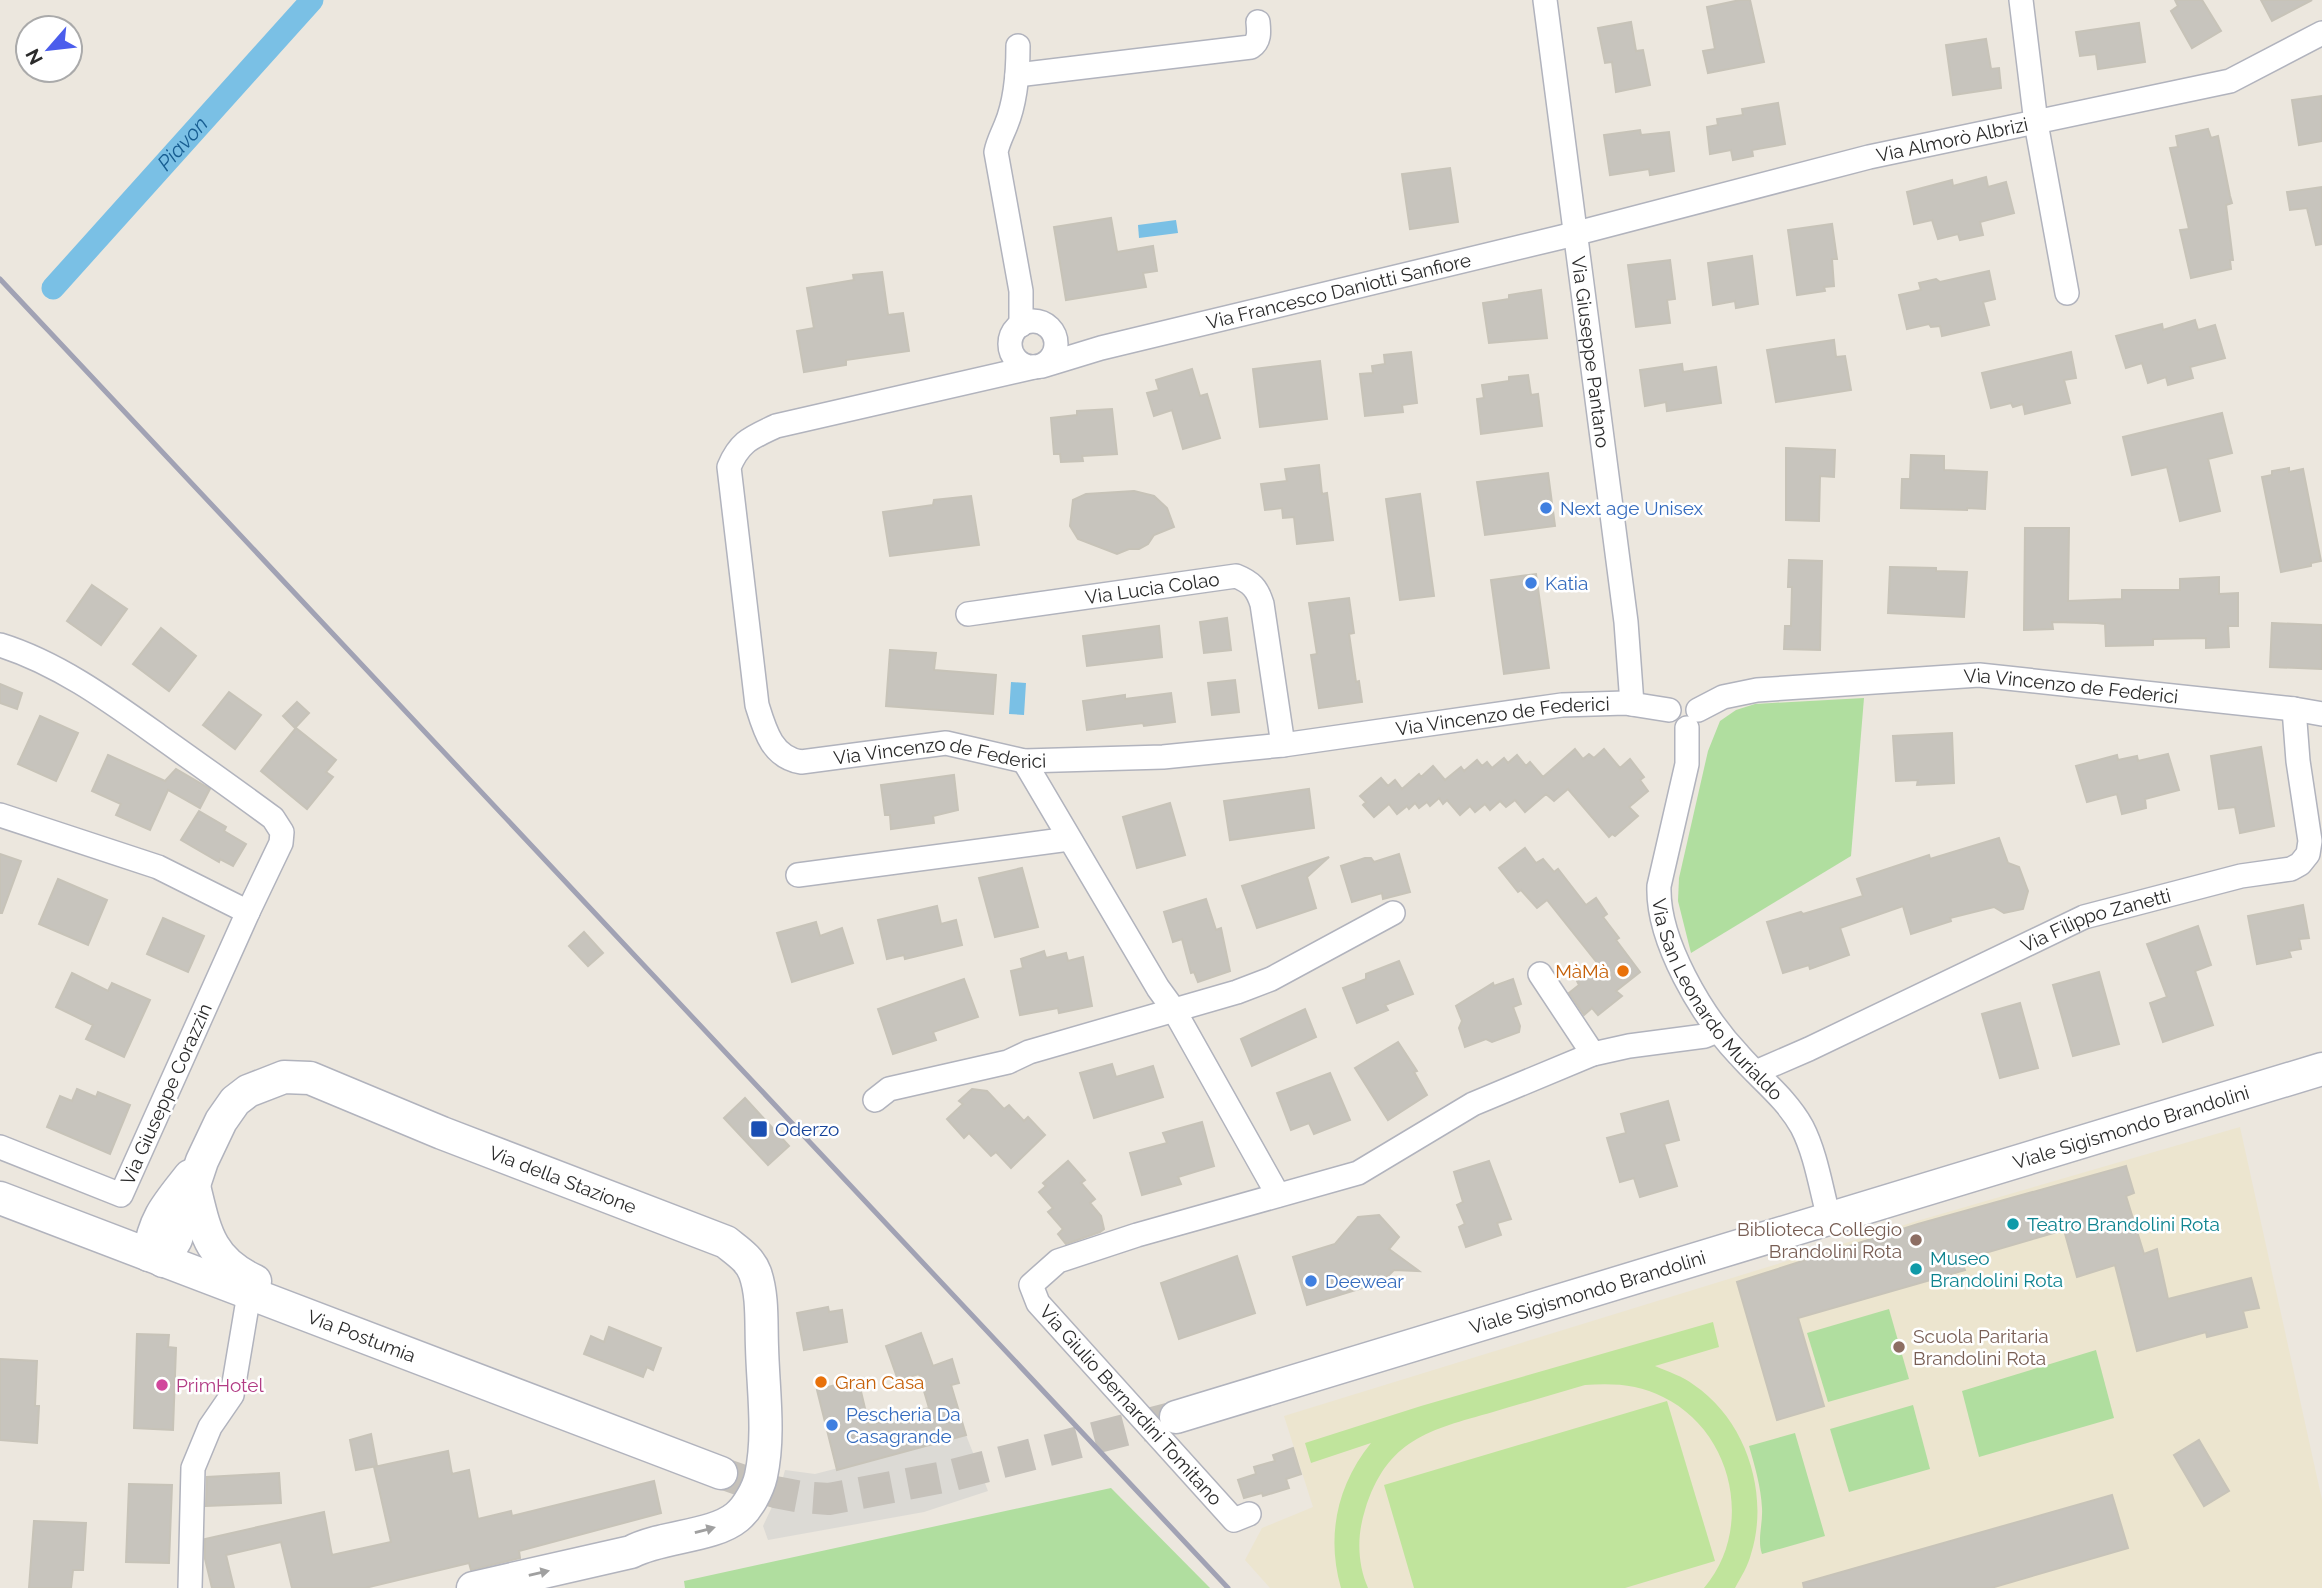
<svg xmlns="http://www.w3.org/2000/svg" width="2322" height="1588" font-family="Raleway,sans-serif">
<rect width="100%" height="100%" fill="#ece7de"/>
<path fill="#ece5cf" d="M2240,1127L2322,1500V1588H1270L1245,1560L1262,1528L1313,1507L1284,1416L1917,1221Z"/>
<g fill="#b0de9f">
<path d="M1864,698L1851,856L1691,953L1678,901L1679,878L1708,751L1720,721L1736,710L1755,704Z"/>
<path d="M1889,1309L1909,1379L1828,1402L1807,1333Z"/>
<path d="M2096,1350L2114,1418L1979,1457L1962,1391Z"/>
<path d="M1913,1405L1930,1469L1849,1492L1830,1429Z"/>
<path d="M1795,1433L1825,1536L1762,1554C1757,1539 1763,1524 1762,1508C1761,1487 1755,1467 1749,1446Z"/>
<path d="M1111,1488L1210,1588H685L684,1581Z"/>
</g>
<g fill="#c0e49c">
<path d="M1713,1322L1719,1347L1655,1366C1669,1372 1682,1376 1694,1385C1746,1420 1770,1494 1751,1554C1748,1566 1741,1577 1735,1588H1704C1755,1528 1733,1431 1663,1397C1639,1384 1612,1383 1585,1385C1554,1394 1524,1403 1493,1412C1429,1430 1387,1439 1365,1510C1357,1535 1357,1563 1368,1588H1341C1326,1536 1337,1485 1371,1443L1311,1463L1305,1443L1421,1406Z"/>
<path d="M1667,1401L1715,1561L1625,1588H1414L1384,1485Z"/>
</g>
<path fill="#dcdad5" d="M966,1435L988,1491L924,1512L768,1540L763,1526L779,1492L785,1470L815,1474Z"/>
<g fill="#7ac0e5">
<path d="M1176,220L1178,233L1139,238L1138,225Z"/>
<path d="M1011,682L1026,683L1024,715L1009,714Z"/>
</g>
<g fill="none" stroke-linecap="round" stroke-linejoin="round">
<path stroke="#7ac0e5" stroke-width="23" id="s1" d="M53,288L312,0"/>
</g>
<g fill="#c7c4bd" stroke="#c7c3b8" stroke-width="2">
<path d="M1740,0H1750L1764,62L1708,73L1703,51L1715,49L1707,7Z"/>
<path d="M2175,0H2202L2221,31L2192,48L2171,11L2178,6Z"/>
<path d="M2261,0H2312L2272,21Z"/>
<path d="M1631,22L1636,51L1643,50L1650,85L1616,92L1612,62L1605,63L1598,28Z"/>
<path d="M2139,23L2145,62L2098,69L2096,54L2080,56L2076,32Z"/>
<path d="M1986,39L1991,69L1999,68L2001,88L1953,95L1946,45Z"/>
<path d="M2322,96V141L2299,145L2292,100Z"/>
<path d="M1778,103L1785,144L1752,150L1753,156L1733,160L1731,150L1710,154L1707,127L1718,125L1717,119L1743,115L1742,109Z"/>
<path d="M2208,129L2211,138L2218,136L2230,196L2232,203L2226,205L2233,260H2230L2231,269L2191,278L2180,230L2189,229L2170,148L2178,147L2176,136Z"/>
<path d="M1640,130L1641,135L1669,132L1674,171L1650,175L1649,169L1610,175L1604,135Z"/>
<path d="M1450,168L1458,222L1410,229L1402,174Z"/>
<path d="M1986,177L1988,187L2006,182L2014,213L1980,222L1983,235L1960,240L1958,234L1938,239L1932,220L1914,224L1907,192L1952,180L1953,186Z"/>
<path d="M2322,187V244L2316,245L2307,208L2290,210L2287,192Z"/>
<path d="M1111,218L1117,252L1153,246L1157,271L1143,273L1146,287L1066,300L1054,227Z"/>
<path d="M1832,224L1837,259H1832L1834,286L1824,287L1825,291L1797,295L1788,230Z"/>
<path d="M1752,256L1758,304L1736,308L1735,301L1713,305L1708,263Z"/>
<path d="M1670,260L1675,299L1667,300L1670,323L1636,327L1628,265Z"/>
<path d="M1989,271L1995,299L1983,302L1989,325L1942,336L1940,326L1931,327L1929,324L1907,329L1899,295L1921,290L1919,283L1936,279L1940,282Z"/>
<path d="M882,272L888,315L903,313L909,351L846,360V365L804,372L797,331L814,328L807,288L854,280L853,275Z"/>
<path d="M1541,290L1547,338L1489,343L1483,303L1509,299V295Z"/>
<path d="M2195,320L2198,330L2215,325L2225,358L2190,367L2193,378L2168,385L2166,377L2148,383L2142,363L2126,368L2116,336L2162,324L2163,330Z"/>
<path d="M1834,340L1836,357L1845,356L1851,390L1776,402L1767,350Z"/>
<path d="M1411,352L1417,403L1402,405L1403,412L1365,416L1360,374L1373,373L1372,366L1385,364L1384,355Z"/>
<path d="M2071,352L2076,378L2064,380L2070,403L2025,414L2023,404L2013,407L2011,403L1991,408L1982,373Z"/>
<path d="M1320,361L1327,419L1260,427L1253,369Z"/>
<path d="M1682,364L1683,372L1716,367L1721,403L1667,411L1666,402L1645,406L1640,370Z"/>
<path d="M1192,369L1200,396L1207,394L1220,438L1183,449L1172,410L1154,416L1147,393L1159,390L1156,380Z"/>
<path d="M1528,375L1531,395L1538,394L1542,426L1481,434L1477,399L1484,398L1482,385L1509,381V377Z"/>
<path d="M1112,409L1117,454L1082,456L1083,461L1061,462L1060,454H1054L1051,418L1077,415V411Z"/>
<path d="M2222,413L2232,453L2208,459L2220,511L2180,521L2167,467L2132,475L2123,437Z"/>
<path d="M1786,448L1835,450L1834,477L1820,476L1819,521L1786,520Z"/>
<path d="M1911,455L1944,456V470L1987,472L1985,509L1967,508V510L1901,508L1902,479H1910Z"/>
<path d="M1319,465L1322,494L1327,493L1333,540L1297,544L1294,517L1283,518L1282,508L1265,510L1261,484L1287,481L1285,469Z"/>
<path d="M2289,468V472L2303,469L2321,561L2311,563V566L2281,572L2262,477L2272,475V471Z"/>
<path d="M1548,473L1555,526L1485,535L1477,482Z"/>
<path d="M1134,491L1154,496L1167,508L1174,527L1154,535L1148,544L1139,549H1129L1117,554L1078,539L1070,526L1073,500L1086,494Z"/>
<path d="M1420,494L1434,596L1400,600L1386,499Z"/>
<path d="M971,496L979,545L890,556L883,512L933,505L934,500Z"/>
<path d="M2025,528H2069L2068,601L2122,599V590H2180V579L2219,577V594L2238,593V626H2228L2229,647L2206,648V638L2153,639V645L2106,646L2105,624L2097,623L2052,622L2053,629L2024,630Z"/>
<path d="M1789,560L1822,561L1820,650L1784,649L1785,626H1791L1792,587H1788Z"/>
<path d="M1890,567L1936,568V571L1967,572L1964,617L1888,613Z"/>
<path d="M1536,574L1549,668L1504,674L1491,580Z"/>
<path d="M92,585L127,609L101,645L67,621Z"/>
<path d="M1349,598L1354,633L1349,634L1356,682L1359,681L1362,702L1319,708L1311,655L1317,654L1309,603Z"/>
<path d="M1227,618L1231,650L1204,653L1200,622Z"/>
<path d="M2272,623L2322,625V669L2270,667Z"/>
<path d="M1159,626L1162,657L1087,666L1083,636Z"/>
<path d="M161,628L196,656L169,691L133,664Z"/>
<path d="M890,650L936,653L934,670L996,675L993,714L886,706Z"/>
<path d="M1235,680L1239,712L1212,715L1208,683Z"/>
<path d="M0,684L22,693L17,709L0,703Z"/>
<path d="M229,692L261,715L235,749L203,725Z"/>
<path d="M1171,693L1175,722L1144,726L1143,723L1087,730L1083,701L1125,695V699Z"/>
<path d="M297,702L309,713L295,728L283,716Z"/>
<path d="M40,716L78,733L56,781L18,764Z"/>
<path d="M296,728L336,760L326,772L333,777L307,809L261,771Z"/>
<path d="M1952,733L1954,783L1917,785L1918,780L1896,781L1893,736Z"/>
<path d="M2261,747L2274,826L2240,833L2235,807L2219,809L2211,756Z"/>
<path d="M1575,749L1583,759L1589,754L1594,758L1604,749L1620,768L1630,759L1644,777L1640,780L1648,791L1629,807L1638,816L1615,836L1612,834L1609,837L1568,789L1554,801L1546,794L1525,812L1515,800L1506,807L1500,801L1490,810L1485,804L1475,812L1470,806L1460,815L1447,800L1443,804L1439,798L1430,806L1427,802L1419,808L1415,803L1409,809L1407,806L1397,814L1389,804L1374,817L1363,805L1366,802L1360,796L1381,778L1388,786L1395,780L1402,789L1419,774L1421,777L1433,766L1445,780L1461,767L1464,771L1477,760L1482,766L1487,762L1492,768L1504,758L1508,763L1517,755L1526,766L1530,762L1543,777Z"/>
<path d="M2168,754L2179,790L2145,799L2146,808L2122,814L2117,794L2087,802L2076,766L2117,755L2118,760L2137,756L2138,761Z"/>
<path d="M108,755L165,781L176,769L210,789L200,808L168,790L150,830L116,815L121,804L92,791Z"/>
<path d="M954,775L958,810L933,816L934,823L891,829L890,815H885L881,785Z"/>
<path d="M1309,789L1314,828L1230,840L1224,801Z"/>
<path d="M1170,803L1185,855L1137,868L1123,817Z"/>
<path d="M199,811L226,827L224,831L246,844L233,866L220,859L219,862L181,840Z"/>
<path d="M1999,838L2008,863L2019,867L2028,891L2023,909L2004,913L1994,907L1950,918L1951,921L1911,934L1903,906L1840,928L1849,955L1810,969L1809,965L1783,973L1767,922L1801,912L1803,914L1863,896L1857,879L1929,855L1930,859Z"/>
<path d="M1525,848L1536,863L1543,859L1554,872L1558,869L1586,905L1596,898L1607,914L1603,917L1619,938L1616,940L1640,972L1616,991L1622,996L1598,1015L1592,1008L1584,1015L1569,993L1579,985L1577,981L1598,964L1547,900L1537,908L1521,890L1518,892L1499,868Z"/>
<path d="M0,854L21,861L2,913H0Z"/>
<path d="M1399,854L1410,892L1383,899L1382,893L1352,902L1341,866L1365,858H1371L1374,862Z"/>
<path d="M1329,857L1307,877L1316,908L1257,928L1242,886Z"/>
<path d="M1022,868L1038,927L995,937L979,878Z"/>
<path d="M58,879L107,900L88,945L39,924Z"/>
<path d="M1206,899L1216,930L1221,928L1230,971L1198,982L1194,972L1191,973L1182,939L1173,942L1164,912Z"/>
<path d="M2303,905L2309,938L2299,939L2301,949L2289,951L2291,957L2257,964L2248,916Z"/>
<path d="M937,906L941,924L956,920L962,945L905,959L904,955L887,959L878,920Z"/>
<path d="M163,918L204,936L188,972L147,954Z"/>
<path d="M816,922L820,936L842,928L853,963L792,982L777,933Z"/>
<path d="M2198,926L2211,965L2195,971L2213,1025L2163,1042L2150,1003L2167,997L2147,944Z"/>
<path d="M584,932L603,953L588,966L569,946Z"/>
<path d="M1044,951L1046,958L1066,953L1068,961L1083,957L1092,1006L1059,1013L1058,1008L1020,1015L1011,971L1023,968L1021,959Z"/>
<path d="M1399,961L1413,994L1385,1005L1388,1010L1357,1023L1343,988L1366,979V974Z"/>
<path d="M2099,972L2119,1044L2073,1056L2053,985Z"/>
<path d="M72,973L108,991L112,983L150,1000L124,1057L86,1039L93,1025L56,1007Z"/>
<path d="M964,979L978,1017L933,1032L936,1040L893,1054L878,1009Z"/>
<path d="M1513,979L1521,1004L1513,1007L1520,1026L1519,1032L1492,1042L1486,1039L1465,1047L1459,1028L1462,1021L1456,1006L1493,983L1494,986Z"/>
<path d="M2020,1003L2038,1068L2000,1078L1982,1014Z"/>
<path d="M1305,1009L1316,1037L1252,1066L1241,1039Z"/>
<path d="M1398,1042L1417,1071L1414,1072L1427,1095L1388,1120L1355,1068Z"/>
<path d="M1112,1064L1116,1077L1153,1066L1163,1097L1094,1118L1080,1073Z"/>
<path d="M1330,1073L1350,1120L1314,1134L1309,1123L1291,1130L1277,1093Z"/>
<path d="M77,1089L96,1097L98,1092L130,1105L110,1154L47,1127L60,1096L72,1101Z"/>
<path d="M972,1089L987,1091L1004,1109L1009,1105L1024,1121L1028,1117L1045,1135L1011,1168L996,1152L991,1156L969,1133L964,1138L947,1119L963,1104L959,1101Z"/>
<path d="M745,1098L789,1146L768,1165L724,1118Z"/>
<path d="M1668,1101L1679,1140L1664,1144L1677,1186L1640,1197L1634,1178L1620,1182L1607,1138L1626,1133L1621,1114Z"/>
<path d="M1202,1122L1214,1166L1178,1177L1181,1184L1142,1195L1130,1153L1167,1143L1163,1133Z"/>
<path d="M1068,1161L1085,1180L1081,1183L1095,1199L1090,1203L1101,1216L1104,1229L1100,1232L1066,1244L1058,1234L1063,1229L1048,1212L1053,1208L1039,1192L1046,1186L1043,1183Z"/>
<path d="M1489,1161L1511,1219L1497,1223L1501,1235L1466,1247L1459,1227L1465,1224L1457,1205L1463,1202L1454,1172Z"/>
<path d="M2126,1166L2134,1193L2126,1196L2144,1254L2157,1249L2168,1299L2251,1278L2259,1308L2243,1311L2247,1327L2207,1337L2206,1332L2137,1351L2115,1265L2077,1277L2064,1230L1961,1260L1965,1270L1798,1318L1824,1406L1777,1420L1737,1282L1918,1224Z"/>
<path d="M1379,1215L1399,1237L1389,1249L1419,1271L1394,1270L1377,1287L1372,1285L1307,1305L1293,1257L1335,1244L1358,1217Z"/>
<path d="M1237,1256L1255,1313L1179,1339L1161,1283Z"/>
<path d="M828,1307L829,1312L842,1310L847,1342L804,1350L797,1313Z"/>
<path d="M609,1327L661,1348L653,1370L647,1367L643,1377L584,1354L591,1336L604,1342Z"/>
<path d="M921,1333L933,1366L952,1359L959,1383L951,1385L966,1435L837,1470L817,1390L858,1379L869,1425L929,1408L919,1374L898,1380L886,1346Z"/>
<path d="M137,1334L169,1335L168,1347L176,1348L173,1430L134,1428Z"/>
<path d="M0,1359L37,1361L35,1406H39L37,1443L0,1440Z"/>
<path d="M371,1434L377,1466L356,1470L350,1440Z"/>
<path d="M2199,1440L2229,1491L2204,1506L2174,1455Z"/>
<path d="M1293,1448L1301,1474L1286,1479L1289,1488L1263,1496L1262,1493L1244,1498L1238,1480L1256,1474L1254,1467L1275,1461L1273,1455Z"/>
<path d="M448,1451L452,1474L469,1470L478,1519L511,1511L512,1516L654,1481L661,1513L519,1551L520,1558L471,1570L469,1563L365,1588H292L281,1542L226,1555L234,1588H212L205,1559V1539L324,1512L332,1555L391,1542L374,1467Z"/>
<path d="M279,1473L281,1503L206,1506L207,1477Z"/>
<path d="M129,1484L172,1485L169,1563L126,1562Z"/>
<path d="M2112,1495L2128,1548L1991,1588H1804L1803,1583Z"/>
<path d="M34,1521L86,1523L83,1570H73L71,1588H29Z"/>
</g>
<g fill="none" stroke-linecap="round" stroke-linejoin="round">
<path stroke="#c5c1ba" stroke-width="32" stroke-dasharray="32 16" stroke-linecap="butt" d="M721,1473L775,1492L801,1497L829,1499L949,1476L1175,1417"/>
<g stroke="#b1b3bd" stroke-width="26">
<g id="street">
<path id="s2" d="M1545,0L1626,622L1632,704"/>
<path d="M2021,0L2036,123L2067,293"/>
<path d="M1018,46C1018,72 1016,101 1006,125C1002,135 998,142 996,152L1021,291V325"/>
<path d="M1017,75L1251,47C1260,41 1259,32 1258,22"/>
<circle cx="1033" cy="344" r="23"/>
<path id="s3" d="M1042,366L1101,348L1562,237L1869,157L2230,81L2322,33"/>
<path id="s4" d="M1034,367L776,426C751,438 740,441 729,467L757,705C765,731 772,757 801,762L946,743L1024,761L1163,757L1283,745L1562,705L1625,703L1669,710"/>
<path id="s5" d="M968,614L1236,576C1251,582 1257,588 1262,604L1283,745"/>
<path d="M0,645C58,663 110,701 159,736C197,763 235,790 273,818L282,832L281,843L248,912L121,1195L0,1147"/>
<path id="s6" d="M1698,710L1723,697L1757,690L1979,675L2294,709L2322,714"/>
<path id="s7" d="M1687,728V764L1659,886C1657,941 1702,1016 1739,1055C1760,1079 1786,1098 1802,1127C1816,1154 1821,1189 1829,1218"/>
<path d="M1024,761L1158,988L1174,1010L1278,1195"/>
<path d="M0,815L158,867L248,912"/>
<path d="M798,875L1069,839"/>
<path d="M1540,974L1593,1054"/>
<path id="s8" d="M1756,1072L1809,1049L2084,917L2241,876L2291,869L2300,864L2308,854L2310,841L2298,761L2294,709"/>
<path d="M875,1100L889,1089L1008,1062L1029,1052L1237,992L1271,979L1393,913"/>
<path d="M1249,1514L1234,1520L1038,1303L1031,1285L1058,1261L1137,1235L1358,1173L1473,1104L1593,1054L1629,1046L1705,1036L1717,1031"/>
<path d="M190,1588L193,1468L210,1427L232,1395L249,1294"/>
</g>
</g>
<g stroke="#b1b3bd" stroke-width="35">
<g id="secondary">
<path d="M194,1186C205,1231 209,1260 255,1281"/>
<path id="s9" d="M0,1198L721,1473"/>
<path d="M149,1255C154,1218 168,1204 190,1176"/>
<path id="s10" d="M163,1261L176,1239L202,1161L221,1121L235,1101L248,1091L284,1077L310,1078L442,1133L726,1242C737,1251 750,1259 755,1273C763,1295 761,1324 762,1347C763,1389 770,1434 761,1476C758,1489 748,1508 737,1517C713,1537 661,1536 631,1552L473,1588"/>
<path id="s11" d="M1176,1417L2322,1069"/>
</g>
</g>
<use href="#street" stroke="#fff" stroke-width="23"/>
<use href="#secondary" stroke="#fff" stroke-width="32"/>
<path stroke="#a1a2b4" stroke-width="5" d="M0,279L1228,1588"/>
</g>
<defs><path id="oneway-solid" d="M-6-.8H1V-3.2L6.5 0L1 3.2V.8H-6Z" transform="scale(1.75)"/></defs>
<g fill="#a0a0a0">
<use href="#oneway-solid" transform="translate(705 1530) rotate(-15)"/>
<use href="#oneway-solid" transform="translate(539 1573) rotate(-13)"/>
</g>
<g fill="#3f7fe0" stroke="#fff" stroke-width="2.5">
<circle cx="1546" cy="508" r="7"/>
<circle cx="1531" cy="583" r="7"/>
<circle cx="1311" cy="1281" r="7"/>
<circle cx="832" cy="1425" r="7"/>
</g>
<g fill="#e8710a" stroke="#fff" stroke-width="2.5">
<circle cx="1623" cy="971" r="7"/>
<circle cx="821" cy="1382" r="7"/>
</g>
<rect fill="#1a4fb4" stroke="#fff" stroke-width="2.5" x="750" y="1120" width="18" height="18" rx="3.5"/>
<g fill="#0f9aa8" stroke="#fff" stroke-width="2.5">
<circle cx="2013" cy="1224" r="7"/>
<circle cx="1916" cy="1269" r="7"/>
</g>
<g fill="#8d6e63" stroke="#fff" stroke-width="2.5">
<circle cx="1916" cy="1240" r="7"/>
<circle cx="1899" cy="1347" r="7"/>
</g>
<circle fill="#d1479c" stroke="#fff" stroke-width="2.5" cx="162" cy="1385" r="7"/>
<g text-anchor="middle" stroke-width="5" stroke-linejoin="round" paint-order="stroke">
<g font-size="19" fill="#2b2b2b" stroke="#fff">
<text dy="7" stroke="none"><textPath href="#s3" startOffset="938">Via Almorò Albrizi</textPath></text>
<text dy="7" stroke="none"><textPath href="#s3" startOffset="306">Via Francesco Daniotti Sanfiore</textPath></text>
<text dy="7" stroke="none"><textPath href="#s2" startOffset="355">Via Giuseppe Pantano</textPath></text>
<text dy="7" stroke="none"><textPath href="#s5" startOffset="186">Via Lucia Colao</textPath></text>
<text dy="7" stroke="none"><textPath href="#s6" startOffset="378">Via Vincenzo de Federici</textPath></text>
<text dy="7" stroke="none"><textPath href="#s4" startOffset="1353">Via Vincenzo de Federici</textPath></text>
<text dy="7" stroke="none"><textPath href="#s4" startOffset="786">Via Vincenzo de Federici</textPath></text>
<text dy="7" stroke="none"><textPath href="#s8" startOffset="373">Via Filippo Zanetti</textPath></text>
<text dy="7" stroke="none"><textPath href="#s7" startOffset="292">Via San Leonardo Murialdo</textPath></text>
<text transform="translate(166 1094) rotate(-66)" y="7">Via Giuseppe Corazzin</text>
<text dy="7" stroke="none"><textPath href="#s11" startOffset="998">Viale Sigismondo Brandolini</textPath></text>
<text dy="7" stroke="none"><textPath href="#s10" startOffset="530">Via della Stazione</textPath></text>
<text dy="7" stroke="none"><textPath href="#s11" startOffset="430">Viale Sigismondo Brandolini</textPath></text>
<text dy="7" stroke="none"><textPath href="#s9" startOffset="387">Via Postumia</textPath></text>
<text transform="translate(1131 1405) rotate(48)" y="7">Via Giulio Bernardini Tomitano</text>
</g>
<g font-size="19" fill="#366cbe" stroke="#fff" text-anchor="start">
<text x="1560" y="515">Next age Unisex</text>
<text x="1545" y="590">Katia</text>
<text x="1325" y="1288">Deewear</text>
<text x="846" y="1421">Pescheria Da<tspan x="846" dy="22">Casagrande</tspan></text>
</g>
<g font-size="19" fill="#c56008" stroke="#fff" text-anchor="end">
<text x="1609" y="978">MàMà</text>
<text x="835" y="1389" text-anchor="start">Gran Casa</text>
</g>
<g font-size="19" fill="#164399" stroke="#fff" text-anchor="start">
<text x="775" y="1136">Oderzo</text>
</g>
<g font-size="19" fill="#0d838f" stroke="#fff" text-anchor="start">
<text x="2027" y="1231">Teatro Brandolini Rota</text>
<text x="1930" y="1265">Museo<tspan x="1930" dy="22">Brandolini Rota</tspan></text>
</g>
<g font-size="19" fill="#785e54" stroke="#fff" text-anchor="end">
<text x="1902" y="1236">Biblioteca Collegio<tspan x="1902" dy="22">Brandolini Rota</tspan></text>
<text x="1913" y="1343" text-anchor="start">Scuola Paritaria<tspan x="1913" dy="22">Brandolini Rota</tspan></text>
</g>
<g font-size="19" fill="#b23c85" stroke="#fff" text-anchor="start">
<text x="176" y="1392">PrimHotel</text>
</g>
<g font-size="21" font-style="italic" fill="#185e92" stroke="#fff">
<text dy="7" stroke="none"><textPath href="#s1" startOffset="194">Piavon</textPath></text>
</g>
</g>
<g transform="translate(49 49) rotate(242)"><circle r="33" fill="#ffffff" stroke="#aaaaaa" stroke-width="2"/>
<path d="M0-5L12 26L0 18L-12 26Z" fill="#4b5dec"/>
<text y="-10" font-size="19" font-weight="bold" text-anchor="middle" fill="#2b2b2b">N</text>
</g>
</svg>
